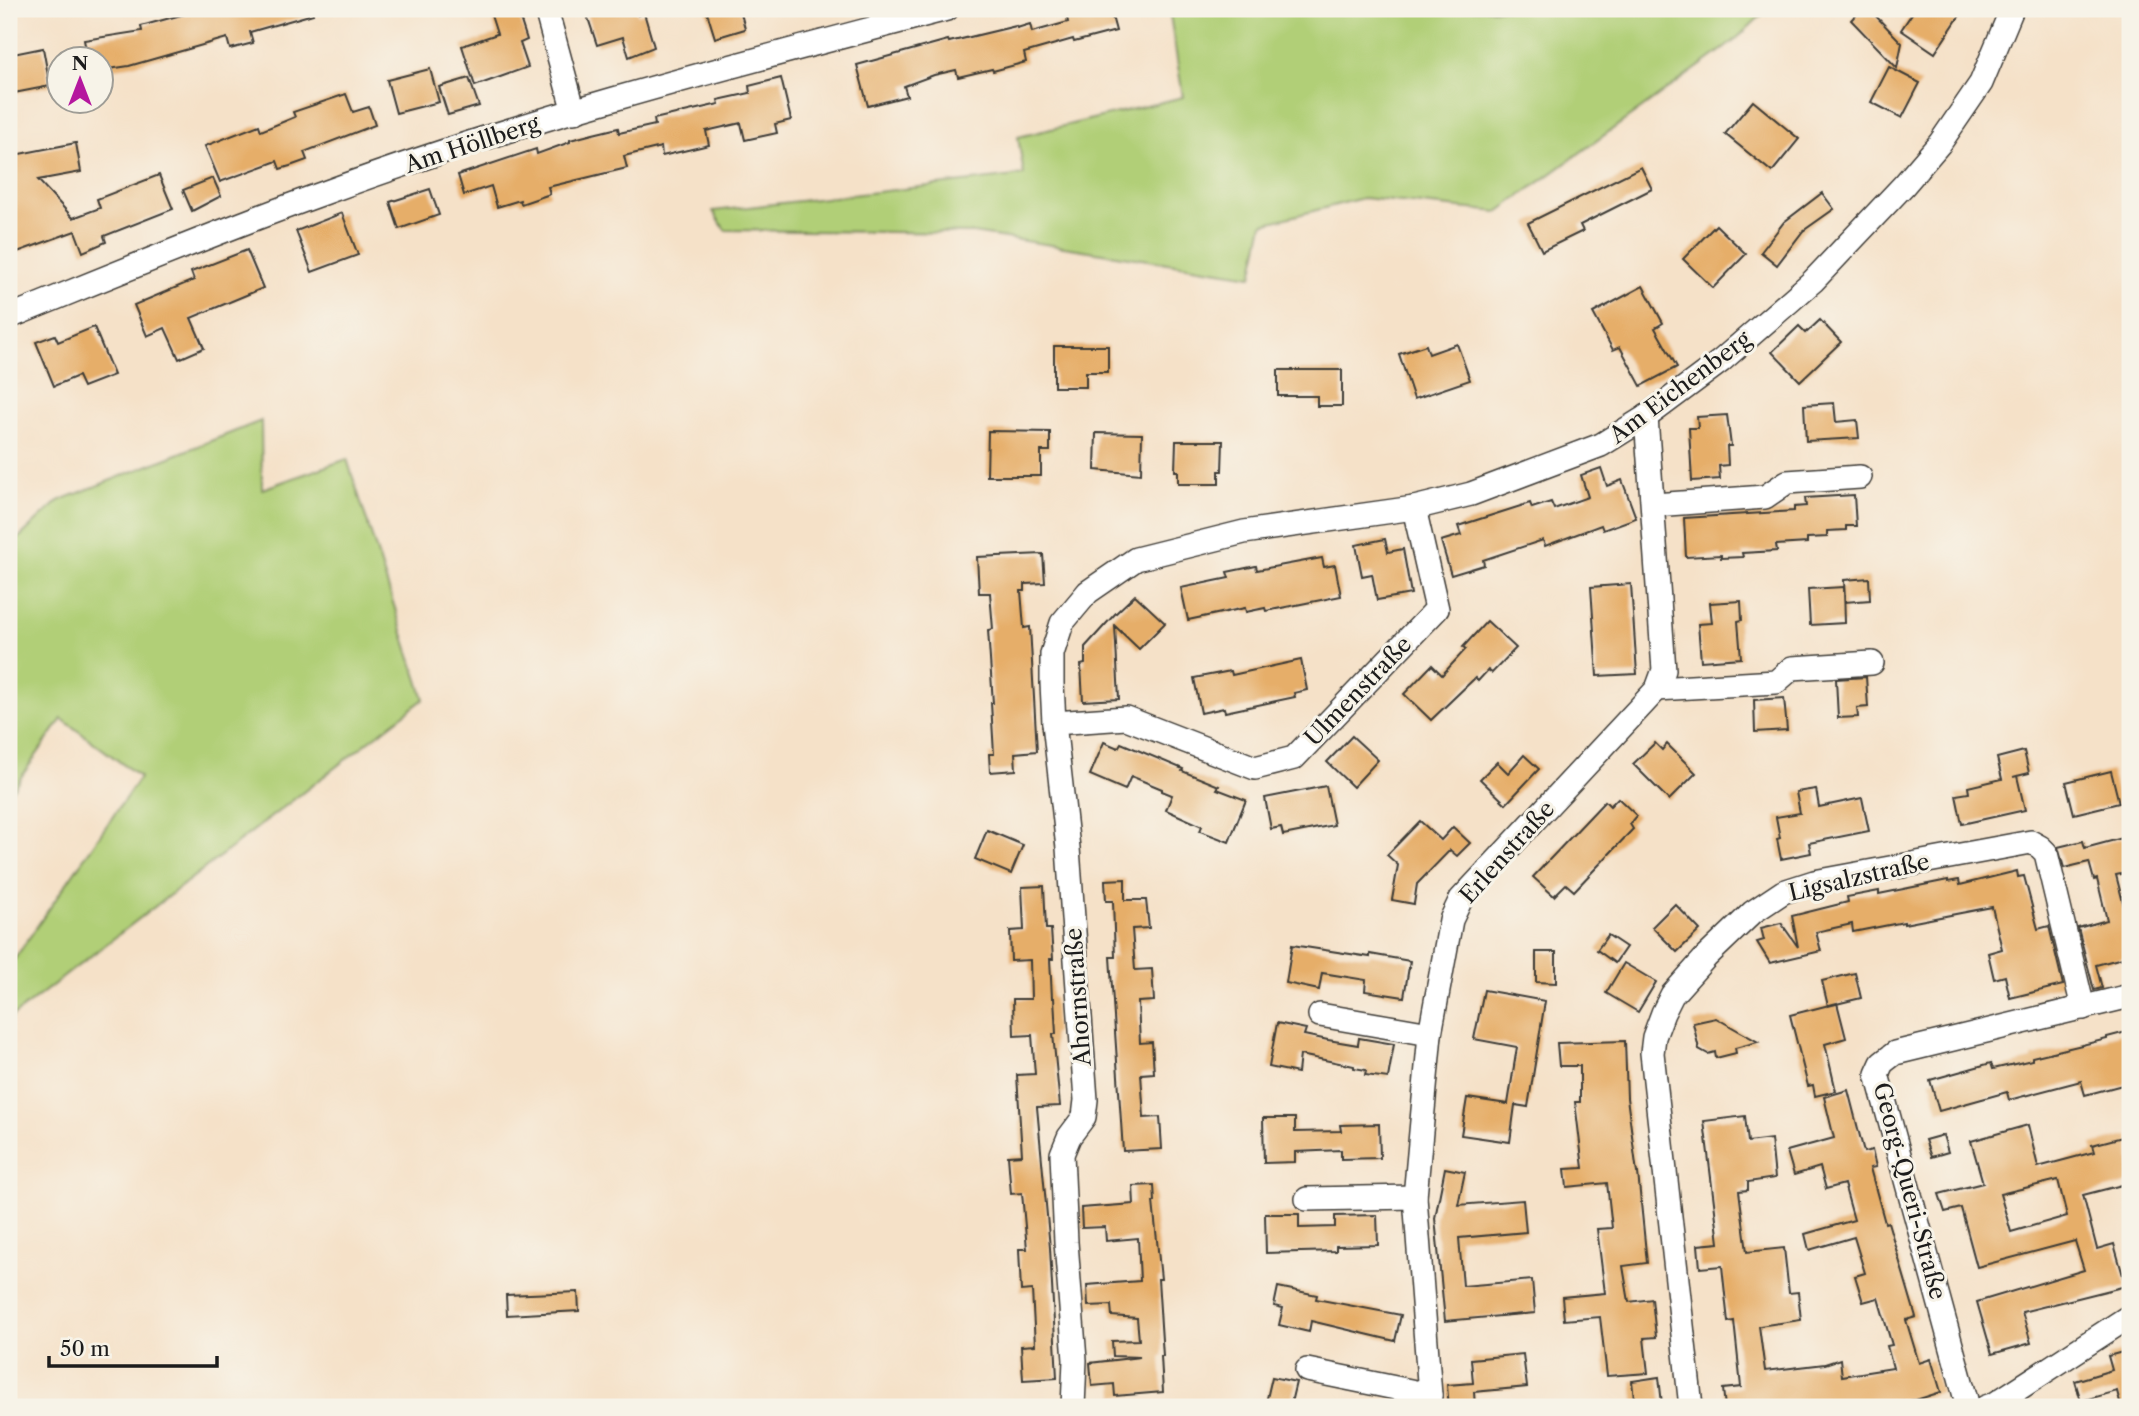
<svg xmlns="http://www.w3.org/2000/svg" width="2139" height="1416" font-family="'Libre Caslon Text',serif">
<rect width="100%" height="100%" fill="#f7f3e8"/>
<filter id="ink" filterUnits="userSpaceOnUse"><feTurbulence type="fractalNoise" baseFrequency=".0143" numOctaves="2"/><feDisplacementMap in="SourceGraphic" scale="14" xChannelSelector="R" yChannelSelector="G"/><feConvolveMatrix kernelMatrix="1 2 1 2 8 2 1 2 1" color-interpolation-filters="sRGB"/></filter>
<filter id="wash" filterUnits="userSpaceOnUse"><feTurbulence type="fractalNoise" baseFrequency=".00686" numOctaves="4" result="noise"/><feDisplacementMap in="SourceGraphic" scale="28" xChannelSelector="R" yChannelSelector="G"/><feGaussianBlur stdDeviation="1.57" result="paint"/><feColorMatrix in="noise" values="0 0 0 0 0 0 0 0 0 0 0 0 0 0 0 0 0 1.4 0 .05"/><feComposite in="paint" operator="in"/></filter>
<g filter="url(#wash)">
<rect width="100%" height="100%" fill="#f5e1c8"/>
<g fill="#b1cf77" stroke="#66764a" stroke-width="2">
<path d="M1169,9H1768L1733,42L1498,212L1363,198L1263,224L1252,276L973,233L725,230L713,211L1024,175L1018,137L1183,97Z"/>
<path d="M261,421L262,489L347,459L424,699L9,1019V967L140,777L62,719L9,794V547L58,501Z"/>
</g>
<g id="blocks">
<g fill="#e6ae69" fill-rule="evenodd">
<path d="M203,9H312L313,14L250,32L253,43L230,49L227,38L129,66L102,70V60H88L84,40L142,31L141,26Z"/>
<path d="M489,9H517L527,40L520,43L528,67L475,86L462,46L497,34Z"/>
<path d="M585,9H636L638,15L644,13L654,47L629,57L623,37L597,45Z"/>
<path d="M706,9H740L745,29L715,38Z"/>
<path d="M1065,9H1110L1116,31L1074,42L1073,39L1024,53L1026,62L993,71L992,69L958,77L956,70L934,75L904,86L907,96L868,106L857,65L948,40L949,42L1016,26L1017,28L1030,24L1032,32L1068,22Z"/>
<path d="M1861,9H1869L1902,43L1897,68L1851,20Z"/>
<path d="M1915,9H1964L1935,53L1901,30Z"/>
<path d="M43,48L50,86L9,94V59L13,58V54Z"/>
<path d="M1889,67L1920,83L1902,118L1871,102Z"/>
<path d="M430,69L439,102L396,113L387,80Z"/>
<path d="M469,78L479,106L448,115L439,87Z"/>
<path d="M781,78L791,120L775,124L777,133L745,140L741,123L706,131L709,145L662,156L661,147L624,156L627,168L548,187L550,194L521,204L520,200L497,207L491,186L464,195L458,175L536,149L537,154L570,142V140L593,134L618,128L619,133L655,125L654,119L719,104L718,100L750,93L749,86Z"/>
<path d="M346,94L353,112L369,107L375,125L304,152L307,160L290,166L280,169L277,161L220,182L205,146L259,125L261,131L295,117L293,112Z"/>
<path d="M1753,101L1799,139L1772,172L1725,134Z"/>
<path d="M76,143L81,172L38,180L73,218L100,208L97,199L159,175L173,209L104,236L106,242L83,252L75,231L9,255V156Z"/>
<path d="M1641,167L1652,189L1580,225L1583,231L1542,251L1528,223Z"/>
<path d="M213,178L221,196L192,211L183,190Z"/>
<path d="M430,189L439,215L399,229L390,202Z"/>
<path d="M1822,193L1834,209L1803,231L1777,265L1761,252L1784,222Z"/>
<path d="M342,213L358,255L312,272L296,231Z"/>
<path d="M1716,225L1746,254L1713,288L1683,259Z"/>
<path d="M247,250L263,288L191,318L204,348L179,359L165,328L147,336L134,305L194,280L191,272Z"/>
<path d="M1643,286L1663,323L1655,328L1677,367L1641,386L1620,347L1613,350L1593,313Z"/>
<path d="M1820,320L1841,342L1800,381L1772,352L1799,326L1806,333Z"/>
<path d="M94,327L114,375L83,387L78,376L54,386L36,342L55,335L58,342Z"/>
<path d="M1457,344L1470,380L1414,399L1399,354L1426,345L1429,354Z"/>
<path d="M1054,346H1108V372H1086V387H1054Z"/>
<path d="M1278,370H1342V406H1317V396H1278Z"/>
<path d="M1834,403L1836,422L1857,420L1859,438L1806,441L1804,405Z"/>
<path d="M1727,415L1731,446H1727L1728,465L1719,466L1720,479L1692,481L1689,428H1698L1697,417Z"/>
<path d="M988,431L1050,432V451H1041V476H987Z"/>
<path d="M1096,433L1142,434L1141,474L1095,470Z"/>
<path d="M1176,441H1223L1222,471H1219V484H1178V471H1175Z"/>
<path d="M1601,468L1607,486L1622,480L1636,518L1603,530L1601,525L1545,546L1543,540L1483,560L1484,565L1451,575L1441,541L1461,535L1458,526L1530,503L1532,508L1551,502L1554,509L1588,497L1581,475Z"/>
<path d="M1854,495L1856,526H1846V530L1827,531V537L1807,538V543L1776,545L1777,551L1742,553L1743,557L1721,558V555L1686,557L1684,518L1794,511V507L1806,506L1805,498Z"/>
<path d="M1385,539L1388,552L1403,549L1411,594L1377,600L1372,574L1362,576L1356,545Z"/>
<path d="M1043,554L1045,583L1025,584V591H1021L1024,628L1030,627L1037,751L1015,753L1016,770L990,772L989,754H994L991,703H993L988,630L993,629L990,593H979L977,557Z"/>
<path d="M1322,558L1324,567L1335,565L1341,596L1266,611L1265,608L1246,612L1245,608L1188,620L1181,588L1229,578L1227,572L1256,566L1257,570Z"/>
<path d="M1869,578L1870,600L1845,602L1844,580Z"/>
<path d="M1631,584L1637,674L1597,676L1591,587Z"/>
<path d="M1844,587L1845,623L1810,625L1808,589Z"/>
<path d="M1135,595L1165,623L1139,649L1115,626L1119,699L1083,701L1081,665L1085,664V647L1115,614Z"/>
<path d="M1741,601L1742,620L1738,621L1741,658L1701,661L1698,624L1712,623L1710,603Z"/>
<path d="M1487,621L1516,648L1492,673L1488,670L1478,681L1475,678L1431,720L1404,694L1432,665L1442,675L1466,649L1463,647Z"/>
<path d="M1301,660L1307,690L1294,693L1295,697L1225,712L1224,708L1201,713L1194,678L1231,671L1232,675Z"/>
<path d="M1866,677L1868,707L1857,708L1858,717L1838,718L1836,679Z"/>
<path d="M1784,698L1787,730L1755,732L1754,700Z"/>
<path d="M1352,736L1378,760L1353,787L1327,762Z"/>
<path d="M1104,742L1118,748L1121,743L1183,769L1182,771L1219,786L1217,789L1246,800L1229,842L1200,831L1202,826L1166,810L1172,795L1162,791V789L1131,776L1125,790L1090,775Z"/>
<path d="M1655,743L1662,750L1667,744L1696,773L1669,800L1633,764Z"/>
<path d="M2024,751L2029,773L2013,777L2017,776L2025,810L1962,824L1956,795L1969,793L1968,787L2002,779L1997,758Z"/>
<path d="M1524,755L1539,769L1506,804L1480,779L1497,762L1508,773Z"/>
<path d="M2111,771L2119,803L2074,814L2066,782Z"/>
<path d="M1326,786L1334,825L1283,835L1281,827L1271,829L1265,798Z"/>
<path d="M1816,789L1819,807L1862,798L1869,831L1809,843L1811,853L1781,859L1777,839L1780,838L1776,817L1800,813L1796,792Z"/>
<path d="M1618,798L1637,816L1630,824L1633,829L1574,891L1566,884L1554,896L1533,877L1605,801L1610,806Z"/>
<path d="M1420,821L1441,840L1453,827L1470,843L1457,856L1450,850L1417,884L1414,904L1392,900L1398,865L1387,855Z"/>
<path d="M987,830L1023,845L1011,874L975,859Z"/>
<path d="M2130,836V872L2116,875L2130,930V956L2096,965L2102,988L2094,990L2078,928L2107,920L2097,879L2094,880L2089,862L2064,868L2058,847L2083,841L2085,848Z"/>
<path d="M2017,871L2018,877L2024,876L2038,929L2049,926L2063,985L2010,998L2005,976L1994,979L1988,953L2002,949L1992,907L1904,924V922L1853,932L1852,924L1816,932L1821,951L1770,963L1757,942L1764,940L1761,928L1781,923L1798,947L1792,916L1848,902L1847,897L1879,891V894L1948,880V882L1959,880L1960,885Z"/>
<path d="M1125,879V900H1146L1149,928L1132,929L1135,970L1152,969L1154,1001L1138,1002L1140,1043L1152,1042L1154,1073L1141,1074L1144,1118L1160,1117L1162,1149L1123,1151L1110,957H1115L1113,901H1106L1105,880Z"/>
<path d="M1044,886L1046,929H1051L1053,959H1050L1052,998H1054L1056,1034H1053L1060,1106L1037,1107L1050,1248L1057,1378L1023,1380L1021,1346L1035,1345L1032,1290L1021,1291L1019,1249H1027L1022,1193L1011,1194L1008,1156L1022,1155L1017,1075L1035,1074L1032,1035L1014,1036L1013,999H1031L1030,960L1011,961L1010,931L1024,930L1022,887Z"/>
<path d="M1675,904L1700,930L1677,952L1652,927Z"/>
<path d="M1608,935L1626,947L1615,963L1597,950Z"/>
<path d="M1292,945L1370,957V954L1410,961L1404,997L1365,991L1366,980L1322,973L1319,990L1286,983Z"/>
<path d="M1536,952H1556V983L1536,982Z"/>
<path d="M1624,963L1656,982L1638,1012L1606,993Z"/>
<path d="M1855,973L1861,998L1828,1006L1822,981Z"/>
<path d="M1484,990L1545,1001L1528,1107L1515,1105L1510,1142L1461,1135L1467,1098L1508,1104L1517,1047L1474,1039Z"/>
<path d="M1837,1003L1846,1038L1825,1044L1836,1091L1815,1096L1813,1085L1808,1086L1790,1015Z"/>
<path d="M1716,1018L1758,1042L1735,1048L1736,1053L1716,1058L1715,1052L1708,1054L1699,1049L1693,1023Z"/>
<path d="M1277,1023L1306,1029L1304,1035L1328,1040L1358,1045L1359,1038L1394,1044L1388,1078L1365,1075L1366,1070L1354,1068V1066L1300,1055L1298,1073L1269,1067Z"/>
<path d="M2130,1031V1083L2085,1095L2081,1081L2009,1100L2007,1092L1939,1111L1930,1080L1991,1063L1993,1069L2032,1060V1057L2107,1039V1037Z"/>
<path d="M1625,1041L1627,1098L1637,1173H1638L1647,1263L1623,1266L1629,1302L1652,1299L1656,1337L1644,1338L1648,1373L1607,1376L1600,1317L1564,1320L1562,1297L1605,1293L1597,1229L1612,1228L1607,1183L1567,1187L1565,1169L1583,1168L1575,1102H1580V1066H1559L1557,1043Z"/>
<path d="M1848,1090L1864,1152L1872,1150L1876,1167L1870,1168L1885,1223L1888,1222L1916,1317L1906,1320L1919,1363L1931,1359L1941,1392L1916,1400L1867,1407H1725L1723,1389L1741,1387L1734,1321L1728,1322L1722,1266L1700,1268L1698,1245L1719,1243L1704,1121L1745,1116L1748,1142L1771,1139L1775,1178L1748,1182V1190L1739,1191L1747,1252L1784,1248L1789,1293L1798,1292L1801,1320L1759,1326L1765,1371L1825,1364L1840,1359L1842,1376L1893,1368L1887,1346L1892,1345L1878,1298L1863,1302L1855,1276L1865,1273L1854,1237L1809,1250L1805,1234L1854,1220L1844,1184L1826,1189L1820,1167L1794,1175L1787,1151L1834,1138L1824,1097Z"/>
<path d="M1263,1118H1295V1132L1341,1131L1340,1125L1379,1124L1380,1158L1341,1159V1150L1295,1152V1162L1264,1163Z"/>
<path d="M2028,1125L2038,1167L2094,1152L2092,1145L2130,1135V1183L2083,1195L2097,1249L2114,1244L2126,1286L2022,1312L2031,1343L1992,1354L1977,1302L2084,1270L2075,1241L1977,1267L1961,1208L1945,1212L1939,1194L1983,1183L1971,1141ZM2058,1180L2067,1216L2011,1232L2000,1194Z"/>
<path d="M1943,1135L1948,1152L1931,1157L1925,1140Z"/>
<path d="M1445,1168L1465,1172L1458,1205L1523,1200L1526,1232L1459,1238L1463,1286L1532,1280L1535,1313L1445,1321L1435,1218Z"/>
<path d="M1154,1185L1155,1202H1153L1161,1279H1158L1163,1356H1161L1163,1392L1115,1396L1114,1384L1092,1386L1090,1363L1140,1357L1113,1356L1112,1341L1139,1340L1137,1318L1112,1316L1111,1305L1088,1306L1087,1285L1140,1281L1138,1238L1106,1241L1105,1227L1082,1228L1081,1208L1134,1204L1133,1186Z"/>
<path d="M1265,1214H1299V1228L1335,1227V1216L1377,1215L1378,1245L1336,1246V1251L1266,1253Z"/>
<path d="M1278,1287L1317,1295L1316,1299L1401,1315L1395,1341L1311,1321L1309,1332L1279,1325L1283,1308L1274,1306Z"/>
<path d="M578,1292L579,1311L507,1315L506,1295Z"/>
<path d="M2130,1350V1407H2121L2117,1391L2081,1401L2075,1381L2112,1370L2108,1356Z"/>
<path d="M1523,1354L1527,1387L1474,1392L1475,1407H1449L1447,1385L1473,1383L1471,1359Z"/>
<path d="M1272,1377L1296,1382L1290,1407H1265Z"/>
<path d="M1659,1377L1662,1404L1635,1407L1632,1381Z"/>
</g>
</g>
</g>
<g filter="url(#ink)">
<use href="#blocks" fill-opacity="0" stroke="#3d3a36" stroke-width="2"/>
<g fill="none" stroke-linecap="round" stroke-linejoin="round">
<g stroke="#3d3a36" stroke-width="26">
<g id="minor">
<path d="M546,9L574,112"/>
<path d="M9,317C113,275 218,231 324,193C527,118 738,64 947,9"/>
<path d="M1654,505L1765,497L1787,482L1860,477"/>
<path d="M1657,689L1776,682L1792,668L1872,663"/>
<path d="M1054,723L1126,718L1255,768L1294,758L1437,609L1414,508"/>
<path d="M1320,1015L1430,1034"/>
<path d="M1307,1199L1415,1197"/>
<path d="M1307,1370L1430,1395"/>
<path d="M1073,1407L1075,1360L1066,1242L1062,1154L1069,1137L1084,1117L1086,1100L1068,848L1054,723L1052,683V654L1062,623L1088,592L1136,559L1244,532L1414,508L1471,494L1601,445L1646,417L1721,361L1813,281L1904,185L1940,143L1981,83L2012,9"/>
<path d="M1429,1407L1430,1395L1415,1197L1430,1034L1451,920L1461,899L1657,689L1664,670L1646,417"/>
<path d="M1691,1407L1652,1053L1654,1037L1663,1013L1672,995L1706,957L1753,912L1783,892L1814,882L2031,842L2040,847L2046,853L2083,1008"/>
<path d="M1968,1407L1877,1074L1882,1063L1895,1053L2130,996"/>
<path d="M1986,1407L1995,1404L2130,1316"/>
</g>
</g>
<use href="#minor" stroke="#fff" stroke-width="23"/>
</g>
</g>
<g text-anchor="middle" stroke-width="6" stroke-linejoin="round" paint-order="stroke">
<g font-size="23" fill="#1c1c1c" stroke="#f7f3e8">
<text transform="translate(472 144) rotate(-18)" y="8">Am Höllberg</text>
<text transform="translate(1680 387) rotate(-37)" y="8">Am Eichenberg</text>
<text transform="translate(1358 691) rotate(-46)" y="8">Ulmenstraße</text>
<text transform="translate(1507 852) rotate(-48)" y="8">Erlenstraße</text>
<text transform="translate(1859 877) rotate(-13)" y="8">Ligsalzstraße</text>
<text transform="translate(1078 997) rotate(-94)" y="8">Ahornstraße</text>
<text transform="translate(1910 1191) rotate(75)" y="8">Georg-Queri-Straße</text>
</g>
</g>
<rect width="2139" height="1416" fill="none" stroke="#f7f3e8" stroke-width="35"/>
<g transform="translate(80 80)"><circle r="33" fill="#f7f3e8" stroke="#9f9d96" stroke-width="2"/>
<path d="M0-5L12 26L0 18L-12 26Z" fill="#b5179e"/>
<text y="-10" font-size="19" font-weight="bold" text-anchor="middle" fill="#1c1c1c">N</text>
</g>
<path d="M49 1356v10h168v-10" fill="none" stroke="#1c1c1c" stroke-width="3.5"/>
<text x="60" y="1356" font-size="21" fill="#1c1c1c" stroke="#f7f3e8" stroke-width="5" paint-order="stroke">50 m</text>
</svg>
